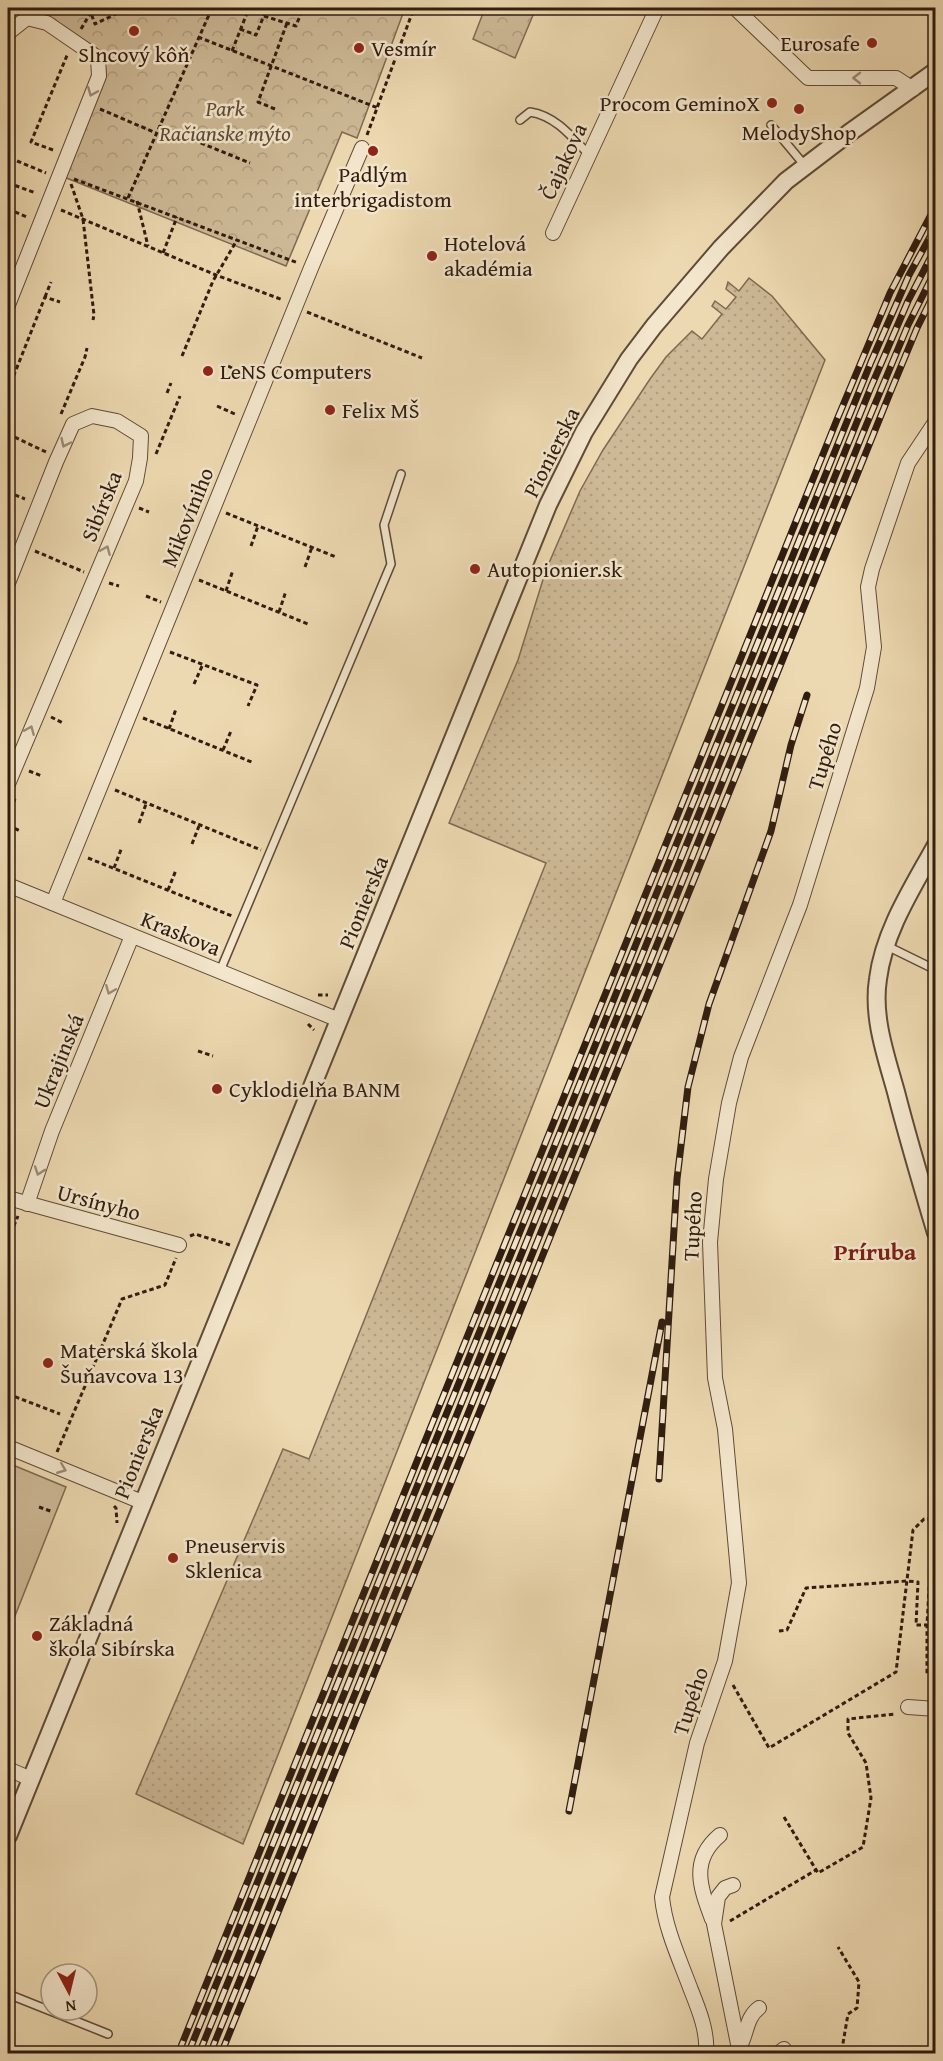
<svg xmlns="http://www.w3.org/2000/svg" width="943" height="2061" font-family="'Gentium Book Plus',serif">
<defs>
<pattern id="forest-crowns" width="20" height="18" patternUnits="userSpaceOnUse" patternTransform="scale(1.5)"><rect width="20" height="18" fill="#cdb996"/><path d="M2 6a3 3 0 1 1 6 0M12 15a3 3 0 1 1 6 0" fill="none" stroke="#b09e80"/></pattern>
<pattern id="garden-dots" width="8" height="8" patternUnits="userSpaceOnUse" patternTransform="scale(1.5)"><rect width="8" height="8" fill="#cdb996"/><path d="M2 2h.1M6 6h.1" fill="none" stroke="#b09e80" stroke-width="1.8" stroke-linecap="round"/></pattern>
</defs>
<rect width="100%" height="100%" fill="#edd9b1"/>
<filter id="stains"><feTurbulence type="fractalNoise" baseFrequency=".00333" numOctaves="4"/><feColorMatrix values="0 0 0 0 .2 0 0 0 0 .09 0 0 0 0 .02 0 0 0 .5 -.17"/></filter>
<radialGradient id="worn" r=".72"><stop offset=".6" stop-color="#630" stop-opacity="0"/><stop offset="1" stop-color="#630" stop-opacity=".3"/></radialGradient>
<path fill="#cdb996" stroke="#7e6a53" stroke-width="1.5" d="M8,1463L66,1487L11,1626H9L8,1629Z"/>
<g fill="url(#forest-crowns)" stroke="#7e6a53" stroke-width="1.5">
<path d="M37,8H405L357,138L342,132L286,266L64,177L106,74L104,57L99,50Z"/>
<path d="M485,8H536L515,58L473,39Z"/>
</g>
<path fill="url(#garden-dots)" stroke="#7e6a53" stroke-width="1.5" d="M749,278L772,296L825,360L243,1844L136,1794L283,1449L309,1459L546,863L449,823L518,660L546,570L580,491L603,450L650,379L666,357L692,331L702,339L722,314L712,306L715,301L726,309L736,297L726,289L728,282L739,291Z"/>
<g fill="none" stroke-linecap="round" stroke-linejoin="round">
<g stroke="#5f4b38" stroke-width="10">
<g id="service">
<path d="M520,120L530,112C556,116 572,137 589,155"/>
<path d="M771,125L806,167"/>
<path d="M887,946L936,970"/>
<path d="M220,971L391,564L384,525L401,474"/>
<path d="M8,1994L108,2034"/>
</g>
</g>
<g stroke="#5f4b38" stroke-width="16">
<g id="minor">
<path d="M735,8L808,78H896L913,89"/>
<path d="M8,33L27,18L47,23L98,58L99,76L8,305"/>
<path d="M553,233L657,8"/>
<path d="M8,583L56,462L73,424L92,416L117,421L141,436L140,458L136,481L8,784"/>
<path d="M8,885L339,1020"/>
<path d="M53,903L311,268L362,148"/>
<path d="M8,1198L179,1245"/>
<path d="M27,1204L52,1131L132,936"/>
<path d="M8,1447L142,1502"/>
<path d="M908,1707L936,1709"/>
<path d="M8,1769L31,1779"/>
<path d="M733,1885L725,1888L718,1897L714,1924L740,2054"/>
<path d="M712,1919C700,1887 690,1860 720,1835"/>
<path d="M739,2048C747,2035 746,2017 759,2008"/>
<path d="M706,2054C708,2032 699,2010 691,1990C680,1960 665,1929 662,1897L697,1743L725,1661L739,1583L725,1429L715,1378L710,1242L716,1179L729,1103L741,1057L800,905L867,688L874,647L868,587L872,569L908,463L936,421"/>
<path d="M778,2054L784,2049"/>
</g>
</g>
<g stroke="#5f4b38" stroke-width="20">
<g id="tertiary">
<path d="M936,845C913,887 884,931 878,979C872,1017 886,1056 896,1092C908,1139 922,1186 936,1233"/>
<path d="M8,1836L548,505L584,432L629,359L654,326L721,248L786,181L849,133L936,71"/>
</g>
</g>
<g stroke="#301c10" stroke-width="3" stroke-dasharray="4.5 3" stroke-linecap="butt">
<path d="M89,8L95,24L118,13L123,8"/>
<path d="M264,16L296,26L303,8"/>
<path d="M81,29L91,12"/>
<path d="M240,29L256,35L267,8"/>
<path d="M198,37L378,108"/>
<path d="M232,51L249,8"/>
<path d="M100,109L156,133"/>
<path d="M275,109L258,102L287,23"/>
<path d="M159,126L250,163"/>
<path d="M367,135L414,8"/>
<path d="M53,150L31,142L68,53"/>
<path d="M17,161L46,173"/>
<path d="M74,179L298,263"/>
<path d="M8,183L36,193"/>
<path d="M71,184L83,219L94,315L93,320"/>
<path d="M128,198L212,8"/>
<path d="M137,201L148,246"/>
<path d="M8,209L27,217"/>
<path d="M61,210L216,275L283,300"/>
<path d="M163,253L177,217"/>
<path d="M45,297L51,282"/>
<path d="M307,312L422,358"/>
<path d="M182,356L213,281L237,240"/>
<path d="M228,366L250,377"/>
<path d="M8,390L45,297L60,302"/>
<path d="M167,393L171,383"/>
<path d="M217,406L237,415"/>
<path d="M61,414L85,357L87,348"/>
<path d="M8,434L46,452"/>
<path d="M156,454L180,396"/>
<path d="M8,492L25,499"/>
<path d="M139,508L149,512"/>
<path d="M226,513L336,557"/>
<path d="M251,546L258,526"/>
<path d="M35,551L84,572"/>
<path d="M305,567L312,547"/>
<path d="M199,580L308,624"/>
<path d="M109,583L119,586"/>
<path d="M226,591L233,570"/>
<path d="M146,596L161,602"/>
<path d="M279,612L286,591"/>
<path d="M170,652L257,685L248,706"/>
<path d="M194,684L203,664"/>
<path d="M51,717L63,723"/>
<path d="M143,718L254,763"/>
<path d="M169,729L176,709"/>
<path d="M223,750L231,731"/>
<path d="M29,771L42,776"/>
<path d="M115,790L261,850"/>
<path d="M8,817L16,796"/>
<path d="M139,823L146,804"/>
<path d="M8,825L20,831"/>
<path d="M930,831L936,819"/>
<path d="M192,844L199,826"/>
<path d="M88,858L232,916"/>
<path d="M114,868L122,847"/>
<path d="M168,890L176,870"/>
<path d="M318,995H328"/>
<path d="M308,1024L314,1030"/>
<path d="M198,1051L213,1056"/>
<path d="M190,1236L195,1234L230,1245"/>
<path d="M8,1240L18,1216"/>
<path d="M930,1246L936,1265"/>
<path d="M8,1394L60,1414"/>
<path d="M57,1452L122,1299L165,1285L176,1258"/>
<path d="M114,1506L116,1508L117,1523"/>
<path d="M39,1507L53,1512"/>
<path d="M933,1519L927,1625V1675L936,1674"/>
<path d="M779,1631L787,1630L806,1588L907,1581L918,1582L916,1625H927"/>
<path d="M733,1685L769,1748L896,1672L913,1530L924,1519H936"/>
<path d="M784,1817L818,1873L863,1847L871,1798L866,1763L848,1733V1719L895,1714"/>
<path d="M730,1921L816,1870"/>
<path d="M834,2054L842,2049L848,2014L857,2008L859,1982L838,1947"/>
</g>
<use href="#service" stroke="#f3e6cc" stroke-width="7"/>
<use href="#minor" stroke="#f3e6cc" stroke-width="14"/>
<use href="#tertiary" stroke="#f3e6cc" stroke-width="16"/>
<g stroke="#301c10" stroke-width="7">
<g id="rail">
<path d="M659,1479L677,1179L688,1087L709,1004L771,831L791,745L807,695"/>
<path d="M569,1811L662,1322"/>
<path d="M178,2054L836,422L890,293L936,205"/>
<path d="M188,2054L871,362L909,275L936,226"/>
<path d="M199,2054L871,387L908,301L936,247"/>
<path d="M210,2054L863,433L908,325L936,269"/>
<path d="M221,2054L890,393L917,328L936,290"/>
</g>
</g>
<use href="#rail" stroke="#f3e6cc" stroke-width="4.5" stroke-dasharray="14" stroke-linecap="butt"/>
</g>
<defs><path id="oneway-chevron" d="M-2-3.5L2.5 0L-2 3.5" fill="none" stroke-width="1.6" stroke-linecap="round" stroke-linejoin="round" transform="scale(1.5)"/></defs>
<g stroke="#9b8b77">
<use href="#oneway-chevron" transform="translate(857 78) rotate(180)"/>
<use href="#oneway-chevron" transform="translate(92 92) rotate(112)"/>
<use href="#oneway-chevron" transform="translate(65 443) rotate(115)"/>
<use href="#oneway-chevron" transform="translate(106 550) rotate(-67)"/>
<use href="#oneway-chevron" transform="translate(30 730) rotate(-67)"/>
<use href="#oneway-chevron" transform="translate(110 990) rotate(112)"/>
<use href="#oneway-chevron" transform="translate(39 1171) rotate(109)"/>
<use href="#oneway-chevron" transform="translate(62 1469) rotate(22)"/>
</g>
<g fill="#8f2418" stroke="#f3e6cc" stroke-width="2">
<circle cx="134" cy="31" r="6"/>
<circle cx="872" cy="43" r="6"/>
<circle cx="359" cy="48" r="6"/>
<circle cx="772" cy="103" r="6"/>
<circle cx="799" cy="109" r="6"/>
<circle cx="373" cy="151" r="6"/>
<circle cx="432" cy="256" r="6"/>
<circle cx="208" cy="371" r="6"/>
<circle cx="330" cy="410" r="6"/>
<circle cx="475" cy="569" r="6"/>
<circle cx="217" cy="1089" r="6"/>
<circle cx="48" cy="1363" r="6"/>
<circle cx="173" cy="1558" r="6"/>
<circle cx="37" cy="1636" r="6"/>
</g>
<g text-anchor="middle" stroke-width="5" stroke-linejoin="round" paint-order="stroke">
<g font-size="22" fill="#301c10" stroke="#f3e6cc" text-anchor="start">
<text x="860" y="51" text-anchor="end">Eurosafe</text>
<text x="371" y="56">Vesmír</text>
<text x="134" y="62" text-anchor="middle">Slncový kôň</text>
<text x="760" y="111" text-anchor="end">Procom GeminoX</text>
<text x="799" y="140" text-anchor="middle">MelodyShop</text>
<text x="373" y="182" text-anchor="middle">Padlým<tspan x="373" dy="25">interbrigadistom</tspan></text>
<text x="444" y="251">Hotelová<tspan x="444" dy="25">akadémia</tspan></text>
<text x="220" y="379">LeNS Computers</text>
<text x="342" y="418">Felix MŠ</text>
<text x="487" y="577">Autopionier.sk</text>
<text x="229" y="1097">Cyklodielňa BANM</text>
<text x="60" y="1358">Materská škola<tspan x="60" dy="25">Šuňavcova 13</tspan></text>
<text x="185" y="1553">Pneuservis<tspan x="185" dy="25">Sklenica</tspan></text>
<text x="49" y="1631">Základná<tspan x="49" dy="25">škola Sibírska</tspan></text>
</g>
<g font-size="22" font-style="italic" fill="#5f4b38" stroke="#f3e6cc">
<text x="225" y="116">Park<tspan x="225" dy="25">Račianske mýto</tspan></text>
</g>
<g font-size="22" fill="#301c10" stroke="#f3e6cc">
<text transform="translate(563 161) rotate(-65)" y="8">Čajakova</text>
<text transform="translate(551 452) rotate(-63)" y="8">Pionierska</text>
<text transform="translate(101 506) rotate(-68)" y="8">Sibírska</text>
<text transform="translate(187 517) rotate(-68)" y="8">Mikovíniho</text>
<text transform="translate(824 756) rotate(-73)" y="8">Tupého</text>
<text transform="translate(363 902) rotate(-68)" y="8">Pionierska</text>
<text transform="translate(181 933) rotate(22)" y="8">Kraskova</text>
<text transform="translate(58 1061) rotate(-68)" y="8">Ukrajinská</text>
<text transform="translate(99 1202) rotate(15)" y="8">Ursínyho</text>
<text transform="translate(692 1226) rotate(-87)" y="8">Tupého</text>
<text transform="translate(138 1452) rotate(-68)" y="8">Pionierska</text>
<text transform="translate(690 1701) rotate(-72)" y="8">Tupého</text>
</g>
<g font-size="24" font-weight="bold" fill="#7a1f14" stroke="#f3e6cc">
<text x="875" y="1260">Príruba</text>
</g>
</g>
<rect width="943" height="2061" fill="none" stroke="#edd9b1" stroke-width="30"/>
<rect x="9" y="9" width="925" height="2043" fill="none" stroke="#301c10" stroke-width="3"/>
<rect x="15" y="15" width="913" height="2031" fill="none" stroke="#301c10" stroke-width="1.5"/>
<g transform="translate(69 1992) rotate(173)"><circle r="28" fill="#f3e6cc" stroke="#a59581" stroke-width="1.5"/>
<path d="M0-4.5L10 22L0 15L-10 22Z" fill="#8f2418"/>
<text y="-9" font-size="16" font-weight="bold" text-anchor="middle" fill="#301c10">N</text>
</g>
<rect width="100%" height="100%" filter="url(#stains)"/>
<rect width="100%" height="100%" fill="url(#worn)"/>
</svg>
